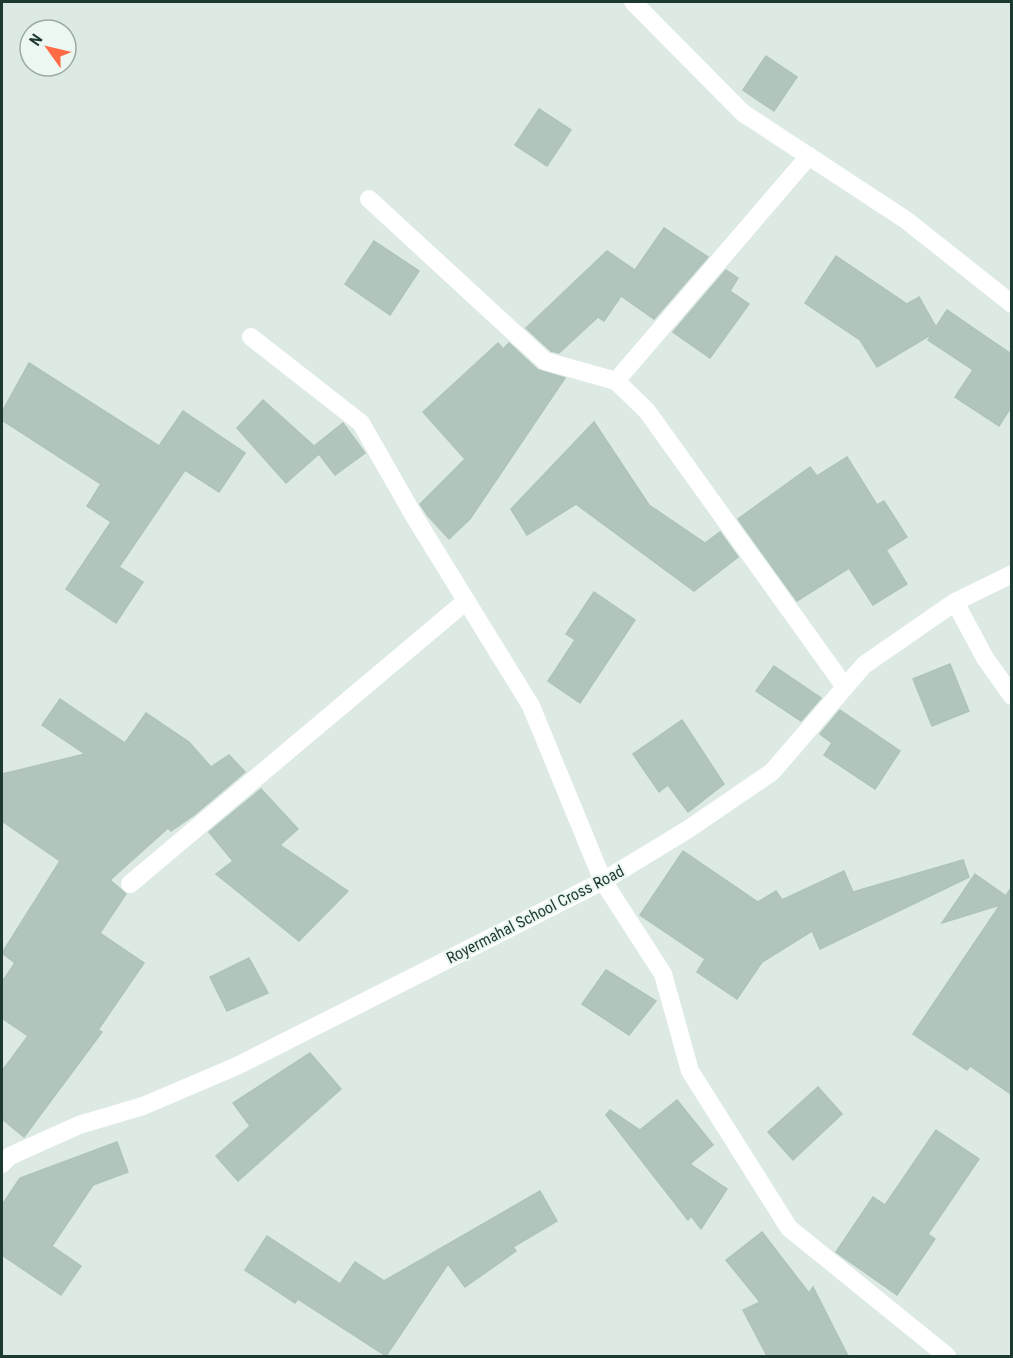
<svg xmlns="http://www.w3.org/2000/svg" width="1013" height="1358" font-family="'Roboto Condensed',sans-serif">
<rect width="100%" height="100%" fill="#dceae3"/>
<g fill="#b1c5bc" stroke="#aec4ba" stroke-width="1.5">
<path d="M766,56L797,77L774,111L743,90Z"/>
<path d="M539,109L571,130L547,166L515,145Z"/>
<path d="M664,228L708,257L654,319L621,296L604,321L598,317L559,353L551,351L526,328L607,251L635,270Z"/>
<path d="M374,241L419,271L390,315L345,284Z"/>
<path d="M836,256L907,304L919,297L936,327L947,310L1011,354V407L999,426L955,397L973,370L928,340L932,334L877,367L860,340L805,303Z"/>
<path d="M726,270L738,278L730,291L749,304L710,358L673,332Z"/>
<path d="M498,343L503,349L509,343L538,370L565,378L470,519L449,539L428,516L420,504L465,459L423,412Z"/>
<path d="M29,363L159,446L183,411L245,453L219,492L185,470L119,567L143,582L116,623L66,589L111,522L87,506L101,484L2,420V412Z"/>
<path d="M263,400L314,446L343,423L365,453L335,475L319,454L286,483L237,428Z"/>
<path d="M594,422L649,505L705,543L720,532L738,557L694,591L576,504L527,535L511,509Z"/>
<path d="M847,457L877,505L884,501L907,537L886,550L907,584L873,605L849,568L797,601L738,519L810,467L817,476Z"/>
<path d="M594,592L635,620L580,703L548,681L575,640L566,634Z"/>
<path d="M950,664L969,711L932,726L913,679Z"/>
<path d="M774,666L821,698L801,721L756,691Z"/>
<path d="M60,699L125,743L146,713L189,742L211,767L229,755L245,772L194,815L171,831L168,828L110,880L126,894L100,933L144,963L98,1030L102,1032L24,1137L2,1119V1071L28,1036L2,1018V982L15,963L2,953L60,861L2,821V774L85,754L42,725Z"/>
<path d="M840,710L900,751L875,789L824,755L832,743L820,734Z"/>
<path d="M682,720L724,784L688,812L668,785L659,792L633,754Z"/>
<path d="M261,789L298,829L280,845L348,891L299,941L216,874L233,861L209,832Z"/>
<path d="M683,851L758,902L776,891L782,900L844,871L853,892L963,860L969,877L820,949L812,931L762,962L737,999L697,972L705,959L640,915Z"/>
<path d="M975,874L1006,896L1011,888V1094L970,1066L967,1070L913,1034L1000,905L942,923Z"/>
<path d="M249,958L268,993L227,1011L210,977Z"/>
<path d="M606,970L656,1001L629,1035L582,1004Z"/>
<path d="M310,1053L341,1089L238,1181L216,1156L250,1126L233,1103Z"/>
<path d="M818,1087L842,1114L793,1160L768,1132Z"/>
<path d="M677,1100L713,1145L690,1164L727,1189L701,1229L691,1216L688,1220L606,1115L610,1110L640,1130Z"/>
<path d="M936,1130L979,1159L928,1234L935,1239L897,1295L836,1252L873,1197L885,1205Z"/>
<path d="M117,1142L128,1172L93,1185L52,1246L81,1266L61,1295L2,1255V1205L20,1178Z"/>
<path d="M540,1191L557,1221L513,1247L516,1251L465,1287L448,1264L386,1356L298,1299L295,1303L245,1270L267,1236L340,1284L355,1262L384,1281Z"/>
<path d="M762,1232L809,1293L813,1287L848,1356H767L743,1310L760,1302L726,1260Z"/>
</g>
<g fill="none" stroke-linecap="round" stroke-linejoin="round">
<g stroke="#fff" stroke-width="18">
<path d="M633,2L743,113L906,220L1012,304"/>
<path d="M809,156L616,381L647,411L845,687"/>
<path d="M369,199L545,361L616,381"/>
<path d="M251,337L361,423L414,516L531,706L603,881L663,974L690,1071L789,1228L947,1356"/>
<path d="M955,602L985,658L1012,696"/>
<path d="M130,884L466,601"/>
<path d="M2,1164L10,1156L79,1125L143,1106L237,1066L603,881L687,830L772,772L864,665L955,602L1012,574"/>
</g>
</g>
<g text-anchor="middle" stroke-width="4.5" stroke-linejoin="round" paint-order="stroke">
<g font-size="16" fill="#1d3a31" stroke="#edf7f1">
<text transform="translate(535 914) rotate(-27)" y="6">Royermahal School Cross Road</text>
</g>
</g>
<rect width="1013" height="1358" fill="none" stroke="#1d3a31" stroke-width="6"/>
<g transform="translate(48 48) rotate(304)"><circle r="28" fill="#edf7f1" stroke="#9aaba4" stroke-width="1.5"/>
<path d="M0-4.5L10 22L0 15L-10 22Z" fill="#ff6b45"/>
<text y="-9" font-size="16" font-weight="bold" text-anchor="middle" fill="#1d3a31">N</text>
</g>
</svg>
